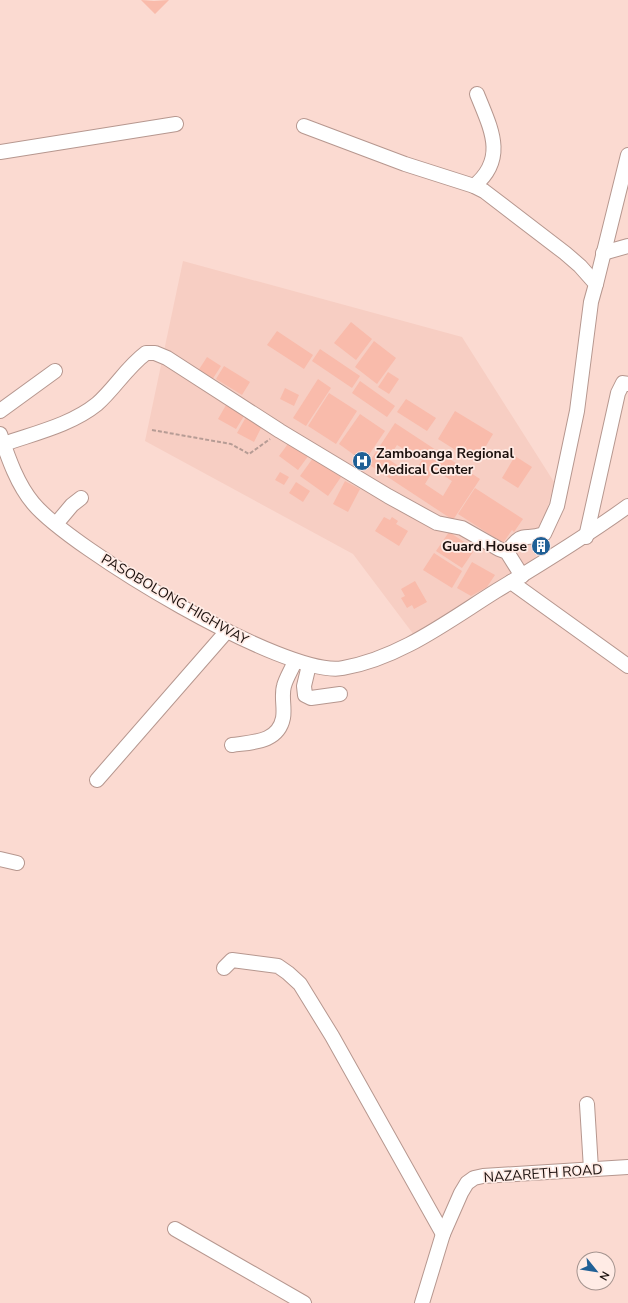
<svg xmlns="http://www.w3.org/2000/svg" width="628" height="1303" font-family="'Nunito Sans',sans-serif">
<rect width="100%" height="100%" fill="#fbdad1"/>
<path fill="#f7cec3" d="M183,261L462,337L554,482L534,564L414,635L353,554L145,441Z"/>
<g fill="#f9bbab" fill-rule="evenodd">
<path d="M141,0L154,1L169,0L155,14Z"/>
<path d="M351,322L372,339L356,360L334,343Z"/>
<path d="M277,331L313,355L304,369L267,345Z"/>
<path d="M374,341L396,358L377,384L355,367Z"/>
<path d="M320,349L360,376L352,388L312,361Z"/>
<path d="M207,357L221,366L212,380L198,371Z"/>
<path d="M224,366L250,382L242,395L216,379Z"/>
<path d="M388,372L399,379L389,394L378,387Z"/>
<path d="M318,379L331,388L306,426L293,418Z"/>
<path d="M360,381L395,406L387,417L352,393Z"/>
<path d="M285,388L299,395L294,406L280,399Z"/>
<path d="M329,393L357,411L336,444L308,426Z"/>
<path d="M406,399L436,418L427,431L397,412Z"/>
<path d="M226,405L244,416L236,429L218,419Z"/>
<path d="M455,411L493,434L476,463L438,439Z"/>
<path d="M360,414L385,431L364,462L339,444Z"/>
<path d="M246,417L262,426L254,442L237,433Z"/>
<path d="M395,423L480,479L453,520L368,464ZM397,445L422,460L412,475L388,459ZM434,469L452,481L443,496L425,484Z"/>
<path d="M290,441L309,455L298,470L279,456Z"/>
<path d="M515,456L532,467L518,488L502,478Z"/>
<path d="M313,458L341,477L328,496L300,476Z"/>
<path d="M280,472L289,477L284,485L275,480Z"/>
<path d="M345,481L360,489L348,512L333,504Z"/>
<path d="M296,482L310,491L303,502L289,493Z"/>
<path d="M475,488L523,519L514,532L512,530L503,543L458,514Z"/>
<path d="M384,517L390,520L392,517L398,521L396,524L408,531L399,546L375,531Z"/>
<path d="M449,532L475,549L462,568L436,551Z"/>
<path d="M543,540L547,548L539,552L535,543Z"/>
<path d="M434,553L462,571L452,588L423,570Z"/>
<path d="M472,562L495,575L487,587L471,596L457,588Z"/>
<path d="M415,581L427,602L414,609L412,605L407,608L401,598L405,596L401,589Z"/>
</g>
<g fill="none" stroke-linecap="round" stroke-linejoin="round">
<g stroke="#b6978f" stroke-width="16">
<g id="minor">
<path d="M304,126L405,164L474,186L484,191L565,253L580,266L596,284L591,302L577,411L557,506L544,534C522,542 526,528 507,552"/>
<path d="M0,152L176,124"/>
<path d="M474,186C508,158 490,127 477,94"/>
<path d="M603,253L628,246"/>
<path d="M596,284L628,155"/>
<path d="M0,411L55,371"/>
<path d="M0,434C8,457 17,484 33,503C70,548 287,679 343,668C400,658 448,621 496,591C541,564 585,537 628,506"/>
<path d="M4,444C35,433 71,425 97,404C115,388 127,367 146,353H155L167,358L280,431L388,496L437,523L462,528L499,549L507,552L522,576"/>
<path d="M56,524L72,505L81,498"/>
<path d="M586,537L618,393L623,383L628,384"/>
<path d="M511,582L628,666"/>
<path d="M309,665L304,686L305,695L311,698L340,694"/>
<path d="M232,745C252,742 278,743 283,718C285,708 281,696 284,686C286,678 292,669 295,661"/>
<path d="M97,780L227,631"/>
<path d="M0,859L17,863"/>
<path d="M224,968L232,960L278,966L288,973L300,984L332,1036L443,1234"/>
<path d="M587,1104L591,1169"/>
<path d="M175,1229L304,1303"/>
<path d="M422,1303L443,1234L461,1193L467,1183L474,1178L483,1176L628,1167"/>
</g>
</g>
<path stroke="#b69c95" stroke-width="2" stroke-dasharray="4 2" stroke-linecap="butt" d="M152,430L231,444L249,454L270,439"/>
<use href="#minor" stroke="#fff" stroke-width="14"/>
</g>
<defs>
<g id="hospital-disc" transform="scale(1)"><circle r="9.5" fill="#206096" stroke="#ffebe5"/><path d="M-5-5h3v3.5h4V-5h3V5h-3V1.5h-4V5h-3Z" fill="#fff"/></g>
<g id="building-disc" transform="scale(1)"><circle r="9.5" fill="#206096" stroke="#ffebe5"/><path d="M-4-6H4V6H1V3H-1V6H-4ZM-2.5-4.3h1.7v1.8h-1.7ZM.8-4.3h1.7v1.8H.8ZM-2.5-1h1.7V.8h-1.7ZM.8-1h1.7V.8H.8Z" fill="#fff"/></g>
</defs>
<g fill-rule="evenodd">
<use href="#hospital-disc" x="362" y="461"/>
<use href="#building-disc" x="541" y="546"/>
</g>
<g text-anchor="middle" stroke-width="3.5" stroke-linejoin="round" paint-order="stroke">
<g font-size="14" font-weight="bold" fill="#1d120f" stroke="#ffebe5" text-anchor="start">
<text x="376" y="458">Zamboanga Regional<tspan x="376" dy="16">Medical Center</tspan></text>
<text x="527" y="551" text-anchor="end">Guard House</text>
</g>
<g font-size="14" fill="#1d120f" stroke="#ffebe5">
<text transform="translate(175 599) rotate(30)" y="5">PASOBOLONG HIGHWAY</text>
<text transform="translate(543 1173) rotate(-4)" y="5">NAZARETH ROAD</text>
</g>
</g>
<g transform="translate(596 1271) rotate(120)"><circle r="19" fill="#ffebe5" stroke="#a5948f"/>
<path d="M0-3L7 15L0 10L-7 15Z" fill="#206096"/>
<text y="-6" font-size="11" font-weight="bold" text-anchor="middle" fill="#1d120f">N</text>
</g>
</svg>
